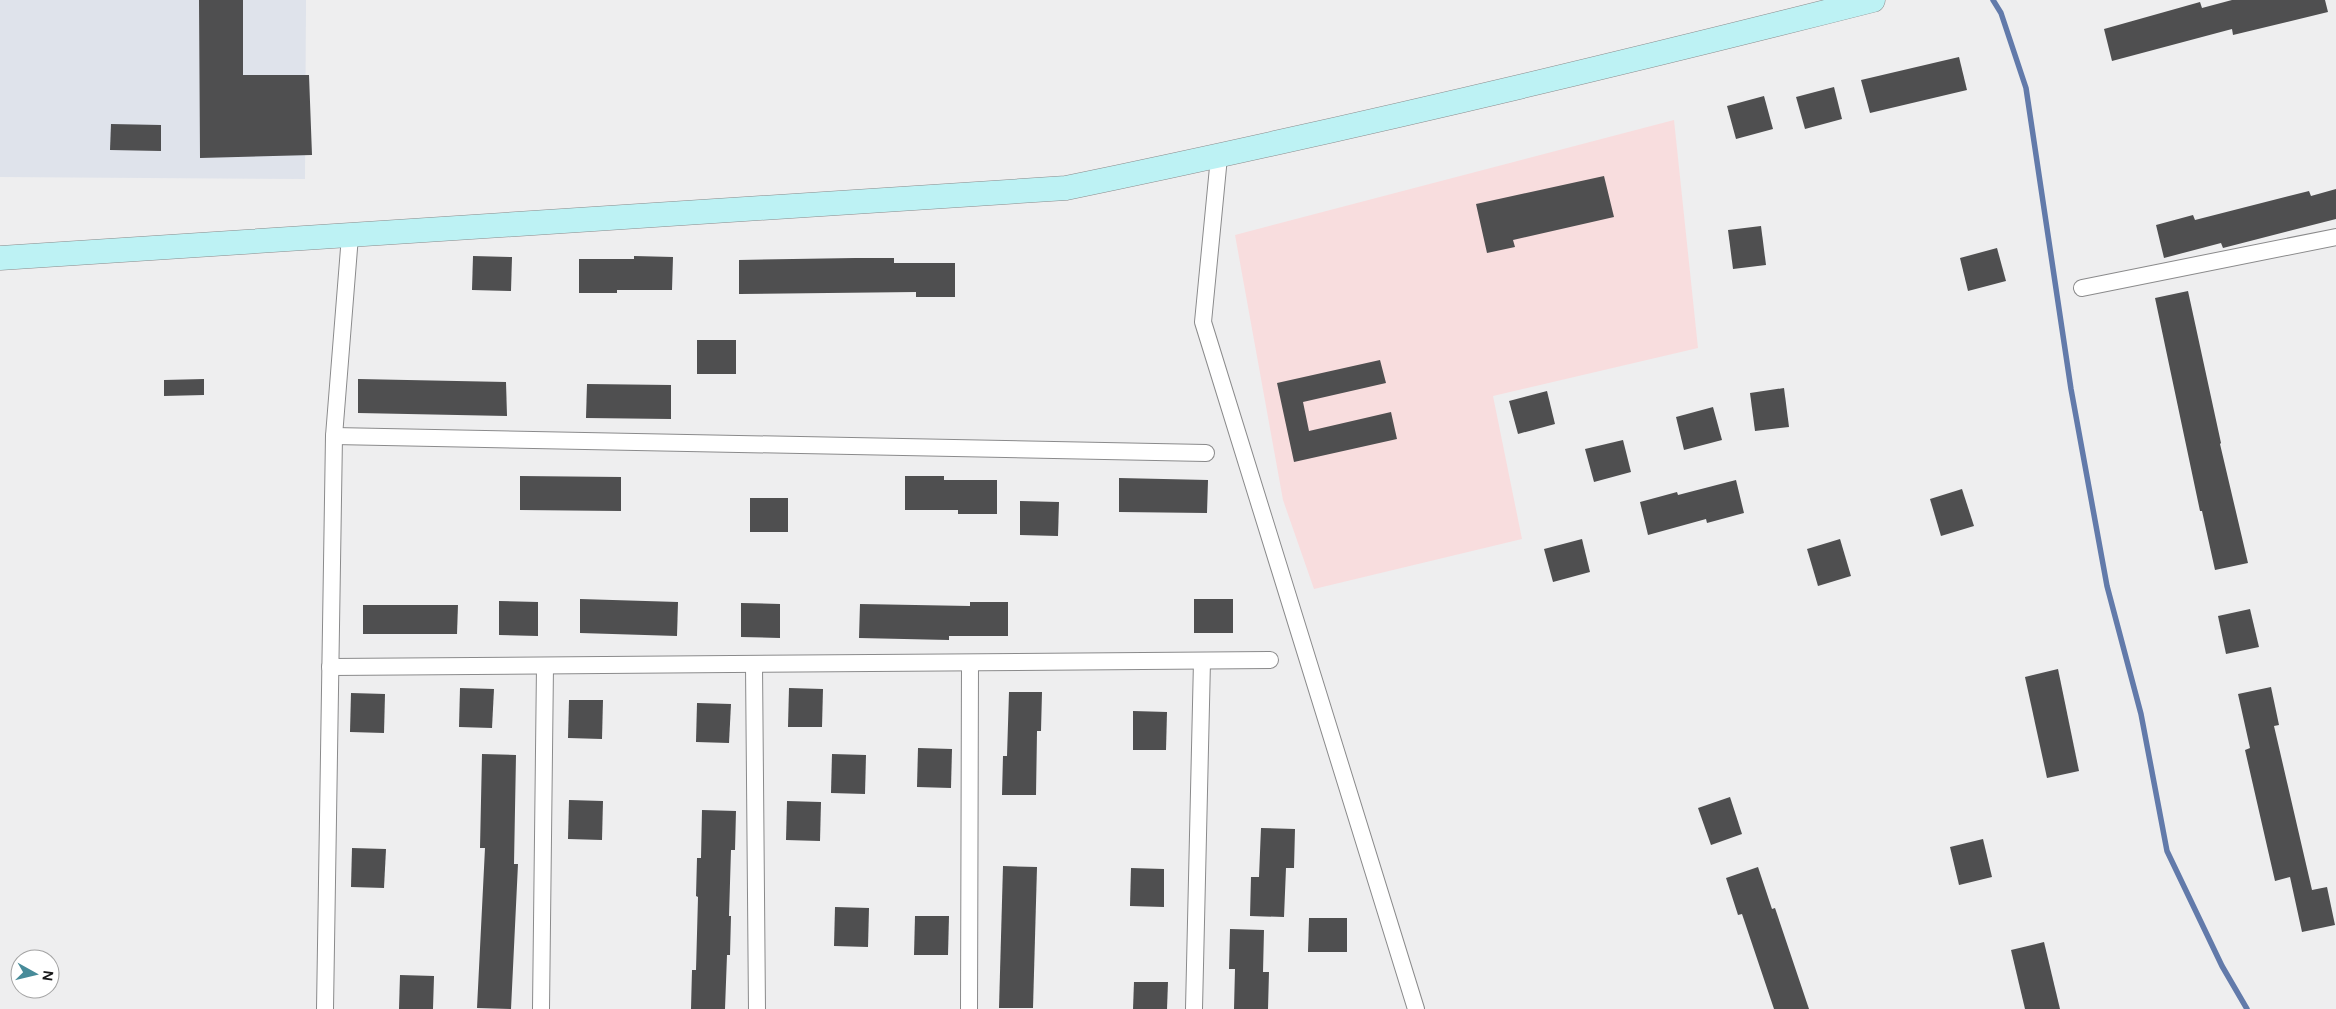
<svg xmlns="http://www.w3.org/2000/svg" width="2336" height="1009" font-family="'DM Sans',sans-serif">
<rect width="100%" height="100%" fill="#eeeeef"/>
<path fill="#dfe3eb" d="M0,0H306L305,179L0,177Z"/>
<path fill="#f8ddde" d="M1674,120L1698,348L1493,396L1522,539L1314,589L1283,500L1235,235Z"/>
<g fill="none" stroke-linecap="round" stroke-linejoin="round">
<path stroke="#627aaa" stroke-width="5.5" d="M1993,0L2001,13L2026,88L2071,389L2107,586L2141,714L2167,851L2222,966L2247,1009"/>
</g>
<g fill="#4f4f50">
<path d="M199,0H243V75H309L312,155L200,158Z"/>
<path d="M2232,0H2325L2328,12L2233,35L2232,29L2112,61L2104,29L2200,2L2202,8Z"/>
<path d="M1959,57L1967,90L1870,113L1861,80Z"/>
<path d="M1834,87L1842,119L1805,129L1796,97Z"/>
<path d="M1764,96L1773,129L1736,139L1727,106Z"/>
<path d="M111,124L161,125V151L110,150Z"/>
<path d="M1604,176L1614,217L1513,240L1515,247L1487,253L1476,204Z"/>
<path d="M2336,189V219L2223,248L2221,243L2164,258L2156,225L2193,215L2195,220L2309,191L2311,196Z"/>
<path d="M1761,226L1766,265L1733,269L1728,230Z"/>
<path d="M1997,248L2006,281L1968,291L1960,258Z"/>
<path d="M473,256L512,257L511,291L472,290Z"/>
<path d="M634,256L673,257L672,290H617V293H579V259H634Z"/>
<path d="M855,258H894V263H955V297H916V292L739,294V260Z"/>
<path d="M2188,291L2221,443L2220,444L2248,563L2215,570L2202,511H2200L2155,298Z"/>
<rect x="697" y="340" width="39" height="34"/>
<path d="M1380,360L1386,383L1303,402L1309,431L1391,412L1397,439L1294,462L1277,383Z"/>
<path d="M204,379V395L164,396V380Z"/>
<path d="M358,379L506,382L507,416L358,413Z"/>
<path d="M587,384L671,385V419L586,418Z"/>
<path d="M1784,388L1789,427L1755,431L1750,393Z"/>
<path d="M1547,391L1555,424L1518,434L1509,401Z"/>
<path d="M1713,407L1722,440L1684,450L1676,417Z"/>
<path d="M1623,440L1631,472L1594,482L1585,449Z"/>
<path d="M520,476L621,477V511L520,510Z"/>
<path d="M905,476H944V480H997V514H958V510H905Z"/>
<path d="M1119,478L1208,480L1207,513L1119,512Z"/>
<path d="M1736,480L1744,513L1707,523L1706,519L1648,535L1640,502L1677,492L1678,495Z"/>
<path d="M1962,489L1974,526L1941,536L1930,499Z"/>
<rect x="750" y="498" width="38" height="34"/>
<path d="M1020,501L1059,502L1058,536L1020,535Z"/>
<path d="M1582,539L1590,572L1553,582L1544,549Z"/>
<path d="M1840,539L1851,576L1818,586L1807,549Z"/>
<path d="M580,599L678,602L677,636L580,633Z"/>
<rect x="1194" y="599" width="39" height="34"/>
<path d="M499,601L538,602V636L499,635Z"/>
<path d="M970,602H1008V636H949V640L859,638L860,604L970,606Z"/>
<path d="M741,603L780,604V638L741,637Z"/>
<path d="M363,605H458L457,634H363Z"/>
<path d="M2250,609L2259,647L2226,654L2218,616Z"/>
<path d="M2058,669L2079,771L2047,778L2025,677Z"/>
<path d="M2271,687L2279,725L2274,726L2312,890L2327,887L2335,925L2302,932L2290,877L2275,881L2245,750L2250,748L2238,694Z"/>
<path d="M460,688L494,689L492,728L459,727Z"/>
<path d="M789,688L823,689L822,727H788Z"/>
<path d="M1009,692H1042L1041,731H1037L1036,795H1002L1003,756H1007Z"/>
<path d="M351,693L385,694L384,733L350,732Z"/>
<path d="M569,700H603L602,739L568,738Z"/>
<path d="M697,703L731,704L729,743L696,742Z"/>
<path d="M1133,711L1167,712L1166,750H1133Z"/>
<path d="M918,748L952,749L951,788L917,787Z"/>
<path d="M482,754L516,755L514,864H518L511,1009L477,1008L485,848H480Z"/>
<path d="M832,754L866,755L865,794L831,793Z"/>
<path d="M1730,797L1742,834L1711,845L1698,808Z"/>
<path d="M569,800L603,801L602,840L568,839Z"/>
<path d="M787,801L821,802L820,841L786,840Z"/>
<path d="M702,810L736,811L735,850H731L729,916H731L730,955H727L725,1009H691L692,970H696L698,897L696,896L697,858H701Z"/>
<path d="M1261,828L1295,829L1294,868H1286L1284,917L1250,916L1251,877H1259Z"/>
<path d="M1983,839L1992,877L1959,885L1950,847Z"/>
<path d="M352,848L386,849L384,888L351,887Z"/>
<path d="M1003,866L1037,867L1033,1008H999Z"/>
<path d="M1758,867L1772,909L1775,908L1809,1009H1774L1742,914L1738,915L1726,878Z"/>
<path d="M1131,868L1164,869V907L1130,906Z"/>
<path d="M835,907L869,908L868,947L834,946Z"/>
<path d="M915,916H949L948,955H914Z"/>
<path d="M1309,918H1347V952H1308Z"/>
<path d="M1230,929L1264,930L1263,972H1269L1268,1009H1234L1235,969H1229Z"/>
<path d="M2044,942L2060,1009H2025L2011,950Z"/>
<path d="M400,975L434,976L433,1009H399Z"/>
<path d="M1134,982H1168L1167,1009H1133Z"/>
</g>
<g fill="none" stroke-linecap="round" stroke-linejoin="round">
<g stroke="#8a8a8b" stroke-width="18">
<g id="street">
<path d="M1219,157L1203,322L1416,1009"/>
<path d="M2082,288L2336,237"/>
<path d="M334,436L1206,453"/>
<path d="M754,665L757,1009"/>
<path d="M330,667L1270,660"/>
<path d="M325,1009L334,436L350,236"/>
<path d="M541,1009L545,666"/>
<path d="M969,1009L970,664"/>
<path d="M1194,1009L1202,661"/>
</g>
</g>
<g stroke="#8a8a8b" stroke-width="25">
<path id="secondary" d="M0,258L1066,188C1336,132 1605,68 1873,0"/>
</g>
<use href="#street" stroke="#fff" stroke-width="16"/>
<use href="#secondary" stroke="#bdf2f4" stroke-width="24"/>
</g>
<g transform="translate(35 974) rotate(98)"><circle r="24" fill="#ffffff" stroke="#a3a3a3"/>
<path d="M0-4L9 19L0 12L-9 19Z" fill="#478b99"/>
<text y="-8" font-size="14" font-weight="bold" text-anchor="middle" fill="#181819">N</text>
</g>
</svg>
